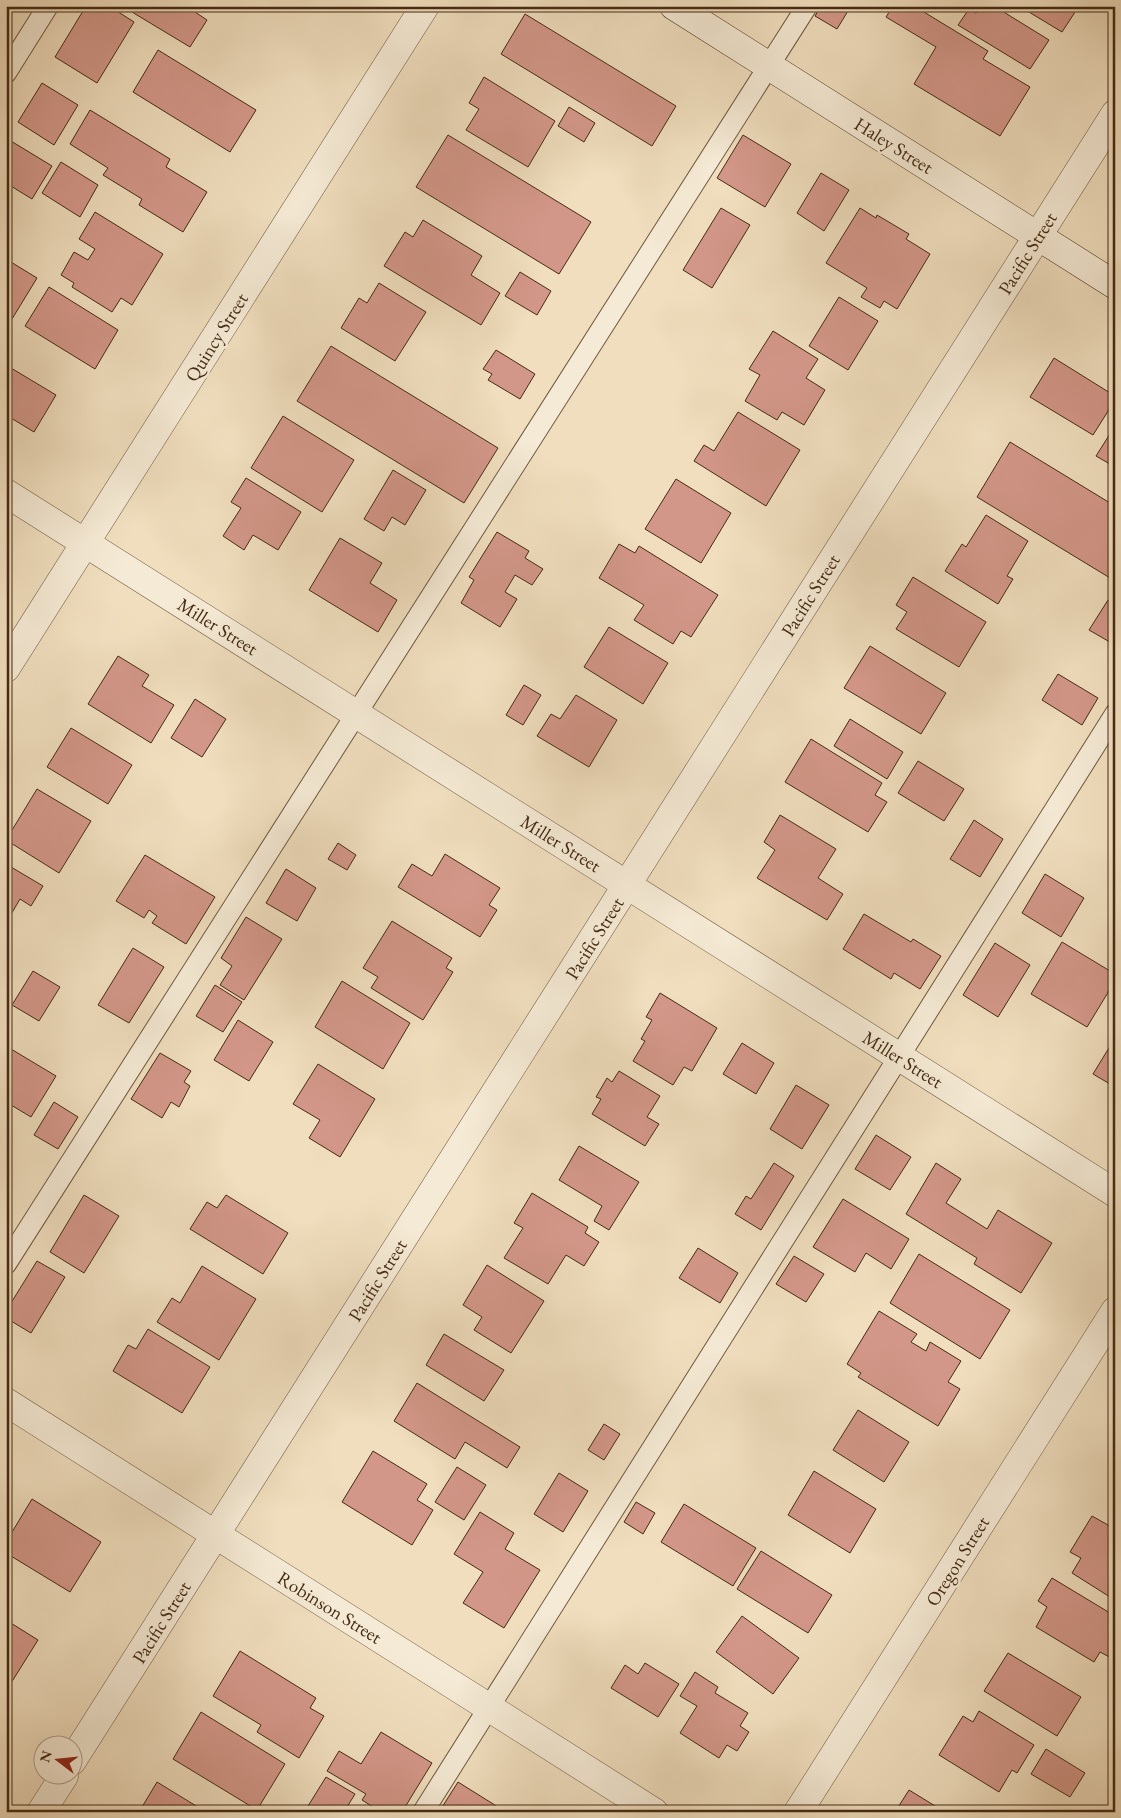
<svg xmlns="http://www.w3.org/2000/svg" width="1121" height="1818" font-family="'EB Garamond',serif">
<rect width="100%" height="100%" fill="#f0debe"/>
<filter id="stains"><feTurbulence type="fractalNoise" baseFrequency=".004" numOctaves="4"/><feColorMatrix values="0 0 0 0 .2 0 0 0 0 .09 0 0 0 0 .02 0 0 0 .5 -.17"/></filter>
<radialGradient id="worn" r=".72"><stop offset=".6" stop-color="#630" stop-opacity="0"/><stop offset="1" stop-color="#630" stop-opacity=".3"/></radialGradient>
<g fill="#d39789" stroke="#452b14">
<path d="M86,6H109L134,22L97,83L55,57Z"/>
<path d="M128,6H191L189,8L207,20L190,47L127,9Z"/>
<path d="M821,6H851L837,29L815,16Z"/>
<path d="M893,6H914L988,51L983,59L1030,87L1000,136L914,84L936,47L886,17Z"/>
<path d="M981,6H994L1049,40L1030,69L958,25L969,9L976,13Z"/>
<path d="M1019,6H1079L1062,32Z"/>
<path d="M525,14L676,106L652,146L501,54Z"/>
<path d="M158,50L256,110L230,152L133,92Z"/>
<path d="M484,77L555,121L528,167L466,130L479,109L469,103Z"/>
<path d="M42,83L78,105L54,145L18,122Z"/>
<path d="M569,107L595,123L584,142L558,126Z"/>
<path d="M90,110L170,159L166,167L207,192L183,232L139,205L142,199L103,175L108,168L70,144Z"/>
<path d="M448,135L591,222L559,274L416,187Z"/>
<path d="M743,135L791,164L765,207L717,178Z"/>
<path d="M6,138L52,166L32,199L6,183Z"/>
<path d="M61,162L98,185L80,217L42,193Z"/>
<path d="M821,173L849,190L824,231L797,213Z"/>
<path d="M721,208L750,225L712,288L683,270Z"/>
<path d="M860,208L876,218L877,215L909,234L906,239L930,254L897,309L884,301L880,308L861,297L867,288L826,263Z"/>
<path d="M95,212L163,254L132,305L121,298L112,312L72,287L74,283L61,275L74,252L88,260L95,249L79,239Z"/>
<path d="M423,220L482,256L471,275L500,293L481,325L384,266L405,232L413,237Z"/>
<path d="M6,259L37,278L12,319L6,315Z"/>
<path d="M520,272L551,291L537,315L505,296Z"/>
<path d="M379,283L426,312L395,361L341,328L359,298L367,303Z"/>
<path d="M49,287L118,330L95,369L25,326Z"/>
<path d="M839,297L878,321L848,370L809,346Z"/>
<path d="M773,331L818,359L806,378L825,390L804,425L782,412L777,420L745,401L760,375L749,369Z"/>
<path d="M331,346L498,448L464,503L297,401Z"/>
<path d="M496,350L535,374L520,399L488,380L492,374L483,369Z"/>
<path d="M1054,358L1115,396V400L1093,435L1030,397Z"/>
<path d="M6,365L56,395L34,432L6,415Z"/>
<path d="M738,412L800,450L766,506L694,461L704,445L714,451Z"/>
<path d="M283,416L354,460L322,512L251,468Z"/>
<path d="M1115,426V467L1096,456Z"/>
<path d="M1010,442L1115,506V581L977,497Z"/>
<path d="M393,470L426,490L405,525L392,517L384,531L364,519Z"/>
<path d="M246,478L301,512L278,550L253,535L244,550L223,536L241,508L231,502Z"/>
<path d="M676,479L731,513L701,563L645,529Z"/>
<path d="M986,515L1028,541L1007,576L1013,579L998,604L945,571L962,544L966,547Z"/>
<path d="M497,532L529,551L525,558L543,569L532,585L515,575L505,592L517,599L500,627L461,603L474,580L469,577Z"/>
<path d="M340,538L382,563L370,583L397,600L378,632L309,590Z"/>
<path d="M619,544L635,553L639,546L718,595L691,637L681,631L673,644L634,620L644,605L599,578Z"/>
<path d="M913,577L986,622L959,667L896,629L907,612L896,605Z"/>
<path d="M1108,600L1115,604V645L1089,630Z"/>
<path d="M609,627L668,663L643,704L584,667Z"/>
<path d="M870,646L946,693L921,734L844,688Z"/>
<path d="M118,656L149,675L142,686L174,705L151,743L88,704Z"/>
<path d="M1058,674L1098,698L1082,725L1042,700Z"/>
<path d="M524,685L541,695L523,725L506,715Z"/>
<path d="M576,695L617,720L589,767L537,736L551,714L560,719Z"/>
<path d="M195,699L226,719L202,757L171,738Z"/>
<path d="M850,719L903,752L887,779L834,746Z"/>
<path d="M71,728L132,765L108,804L47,767Z"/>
<path d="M811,739L882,783L875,795L887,802L868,832L785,782Z"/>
<path d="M918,761L964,789L944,821L898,793Z"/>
<path d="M37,789L91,821L59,873L6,840Z"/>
<path d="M780,815L836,849L818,878L843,894L827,920L757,878L775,850L764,842Z"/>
<path d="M974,820L1003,839L980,877L950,859Z"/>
<path d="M338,843L356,855L347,870L328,859Z"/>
<path d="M445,854L500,888L489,905L497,910L480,937L398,887L412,864L432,876Z"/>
<path d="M145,855L215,897L186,944L152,923L157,916L149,910L144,918L116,901Z"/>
<path d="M6,864L43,886L31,906L20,899L6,923Z"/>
<path d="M286,869L316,888L297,921L266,903Z"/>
<path d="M1045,874L1084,898L1061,937L1022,913Z"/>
<path d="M864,914L911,942L913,939L941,956L920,989L894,973L891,979L843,949Z"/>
<path d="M246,917L282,939L244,1000L220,985L232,966L221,958Z"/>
<path d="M392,921L452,958L446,968L453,972L423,1020L371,988L378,977L363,968Z"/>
<path d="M1062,942L1115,974V981L1087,1027L1031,994Z"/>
<path d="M995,943L1030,965L998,1017L963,995Z"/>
<path d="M133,948L164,967L129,1023L98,1005Z"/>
<path d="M33,971L60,987L39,1021L12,1005Z"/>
<path d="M342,981L410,1023L383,1069L315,1027Z"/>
<path d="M215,985L242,1002L223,1032L196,1016Z"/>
<path d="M660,993L717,1028L692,1071L684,1067L673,1085L633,1061L645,1041L641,1039L652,1020L646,1017Z"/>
<path d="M238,1020L273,1042L249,1081L214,1060Z"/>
<path d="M1115,1038V1087L1093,1074Z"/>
<path d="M742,1043L774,1063L756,1094L723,1074Z"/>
<path d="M6,1046L56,1076L31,1117L6,1102Z"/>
<path d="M160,1053L191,1071L184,1082L190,1086L179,1107L171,1102L162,1118L131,1099Z"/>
<path d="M318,1064L375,1099L340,1157L309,1138L320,1120L293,1104Z"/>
<path d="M619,1071L660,1096L647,1117L659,1124L645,1146L592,1114L601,1099L596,1097L607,1078L612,1082Z"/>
<path d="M796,1085L829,1105L802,1149L770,1129Z"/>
<path d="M54,1102L78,1117L58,1149L34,1135Z"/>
<path d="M876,1135L911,1157L890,1190L855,1169Z"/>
<path d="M579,1146L639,1182L609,1230L594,1221L602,1206L559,1180Z"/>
<path d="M774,1163L794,1176L761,1230L735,1214L746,1196L751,1199Z"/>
<path d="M936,1163L961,1179L946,1203L987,1229L998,1210L1052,1243L1021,1293L974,1264L977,1258L906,1214Z"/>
<path d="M532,1193L588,1227L585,1233L599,1242L584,1266L566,1255L548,1284L504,1258L523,1228L514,1223Z"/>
<path d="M84,1195L119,1216L84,1273L50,1252Z"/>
<path d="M226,1195L288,1233L263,1274L190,1229L207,1202L217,1208Z"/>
<path d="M843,1199L909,1239L891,1269L866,1253L855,1272L813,1247Z"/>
<path d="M698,1248L738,1273L720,1303L679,1278Z"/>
<path d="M919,1254L1010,1310L980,1359L890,1303Z"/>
<path d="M794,1256L824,1274L806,1302L776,1284Z"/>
<path d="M37,1261L65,1277L31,1333L6,1318V1311Z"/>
<path d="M487,1265L544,1301L511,1353L474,1330L482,1317L463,1305Z"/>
<path d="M202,1266L256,1299L219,1360L157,1322L172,1298L180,1303Z"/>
<path d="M879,1311L917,1334L911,1342L926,1351L930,1342L961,1361L948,1382L960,1389L938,1426L858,1377L861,1373L847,1364Z"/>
<path d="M148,1329L210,1367L182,1413L113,1371L128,1345L136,1349Z"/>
<path d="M444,1334L504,1370L484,1401L426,1365Z"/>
<path d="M417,1383L520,1447L507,1468L465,1442L455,1459L394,1421Z"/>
<path d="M858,1410L909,1442L884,1482L833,1450Z"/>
<path d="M604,1424L620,1434L604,1460L588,1450Z"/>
<path d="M373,1451L427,1484L417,1500L433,1510L412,1545L342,1502Z"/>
<path d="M457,1467L486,1485L464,1520L435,1502Z"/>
<path d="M814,1471L876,1509L850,1553L788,1515Z"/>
<path d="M559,1473L588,1491L563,1532L534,1514Z"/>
<path d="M32,1499L101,1542L70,1592L6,1553V1542Z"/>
<path d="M636,1502L655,1513L643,1534L624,1522Z"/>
<path d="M684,1504L756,1548L733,1586L661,1542Z"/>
<path d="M480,1512L514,1533L505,1549L540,1570L504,1628L463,1603L483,1572L454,1554Z"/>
<path d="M1092,1516L1115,1529V1592L1110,1597L1072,1573L1081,1558L1070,1552Z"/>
<path d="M761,1551L832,1595L808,1633L737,1589Z"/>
<path d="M1052,1578L1115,1616V1660L1100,1652L1094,1662L1036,1627L1047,1607L1038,1601Z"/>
<path d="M742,1616L799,1658L773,1694L716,1652Z"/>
<path d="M6,1620L38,1640L6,1691Z"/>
<path d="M240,1651L316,1698L310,1708L324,1716L299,1758L257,1732L261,1725L213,1696Z"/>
<path d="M1008,1653L1081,1697L1057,1736L984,1691Z"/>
<path d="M645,1663L679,1684L658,1717L611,1688L625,1665L638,1674Z"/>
<path d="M695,1672L718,1687L715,1693L748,1713L740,1726L749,1732L737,1751L727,1745L719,1758L680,1733L697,1706L680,1696Z"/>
<path d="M1115,1683V1695L1109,1692Z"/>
<path d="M979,1711L1034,1745L1017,1773L1012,1770L999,1792L939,1755L963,1716L973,1722Z"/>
<path d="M201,1712L285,1764L257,1810L173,1759Z"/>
<path d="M381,1732L432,1763L402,1812H381L362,1800L366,1794L327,1771L339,1751L361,1764Z"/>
<path d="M1046,1749L1085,1773L1070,1797L1031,1774Z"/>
<path d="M1115,1774V1785L1110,1782Z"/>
<path d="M326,1777L355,1794L344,1812H317L308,1806Z"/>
<path d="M157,1782L206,1812H139Z"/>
<path d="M458,1782L506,1812H439Z"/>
<path d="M909,1790L945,1812H895Z"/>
</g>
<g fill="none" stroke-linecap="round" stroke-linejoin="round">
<g stroke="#70583e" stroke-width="22">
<g id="lane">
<path d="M6,73L48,6"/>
<path d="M6,1264L807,6"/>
<path d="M423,1812L1115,714"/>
</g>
</g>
<g stroke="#70583e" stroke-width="29">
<g id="street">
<path d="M6,493L1115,1193"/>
<path d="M6,668L425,6"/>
<path d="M6,1402L654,1812"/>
<path d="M72,1761L1115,114"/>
<path d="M41,1812L64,1776"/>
<path d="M798,1812L1115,1311"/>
</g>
</g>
<g stroke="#452b14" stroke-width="29">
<path id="secondary" d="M674,6L1115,285"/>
</g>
<use href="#lane" stroke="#f5ead5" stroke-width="20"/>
<use href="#street" stroke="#f5ead5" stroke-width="28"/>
<use href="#secondary" stroke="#f5ead5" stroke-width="28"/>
</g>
<g text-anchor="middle" stroke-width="5" stroke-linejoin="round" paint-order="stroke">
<g font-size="19" fill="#452b14" stroke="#f5ead5">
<text transform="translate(894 145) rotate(32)" y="7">Haley Street</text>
<text transform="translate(1027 253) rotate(-58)" y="7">Pacific Street</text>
<text transform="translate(216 337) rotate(-58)" y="7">Quincy Street</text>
<text transform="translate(810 595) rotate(-58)" y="7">Pacific Street</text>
<text transform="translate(218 626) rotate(32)" y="7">Miller Street</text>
<text transform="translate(561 843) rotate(32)" y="7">Miller Street</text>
<text transform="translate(594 938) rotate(-58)" y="7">Pacific Street</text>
<text transform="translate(903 1059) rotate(32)" y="7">Miller Street</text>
<text transform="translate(377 1280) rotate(-58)" y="7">Pacific Street</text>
<text transform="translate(957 1561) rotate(-58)" y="7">Oregon Street</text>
<text transform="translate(330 1607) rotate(32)" y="7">Robinson Street</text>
<text transform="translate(161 1622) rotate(-58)" y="7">Pacific Street</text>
</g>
</g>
<rect width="1121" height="1818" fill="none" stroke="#f0debe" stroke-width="25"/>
<rect x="8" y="8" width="1106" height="1803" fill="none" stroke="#452b14" stroke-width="2.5"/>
<rect x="12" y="12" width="1096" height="1793" fill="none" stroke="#452b14"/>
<g transform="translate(58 1760) rotate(286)"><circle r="24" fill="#f5ead5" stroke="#af9e88"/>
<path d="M0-4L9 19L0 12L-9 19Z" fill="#8f2418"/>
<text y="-8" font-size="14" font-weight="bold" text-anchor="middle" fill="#452b14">N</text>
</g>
<rect width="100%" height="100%" filter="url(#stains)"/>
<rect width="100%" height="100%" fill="url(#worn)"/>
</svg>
